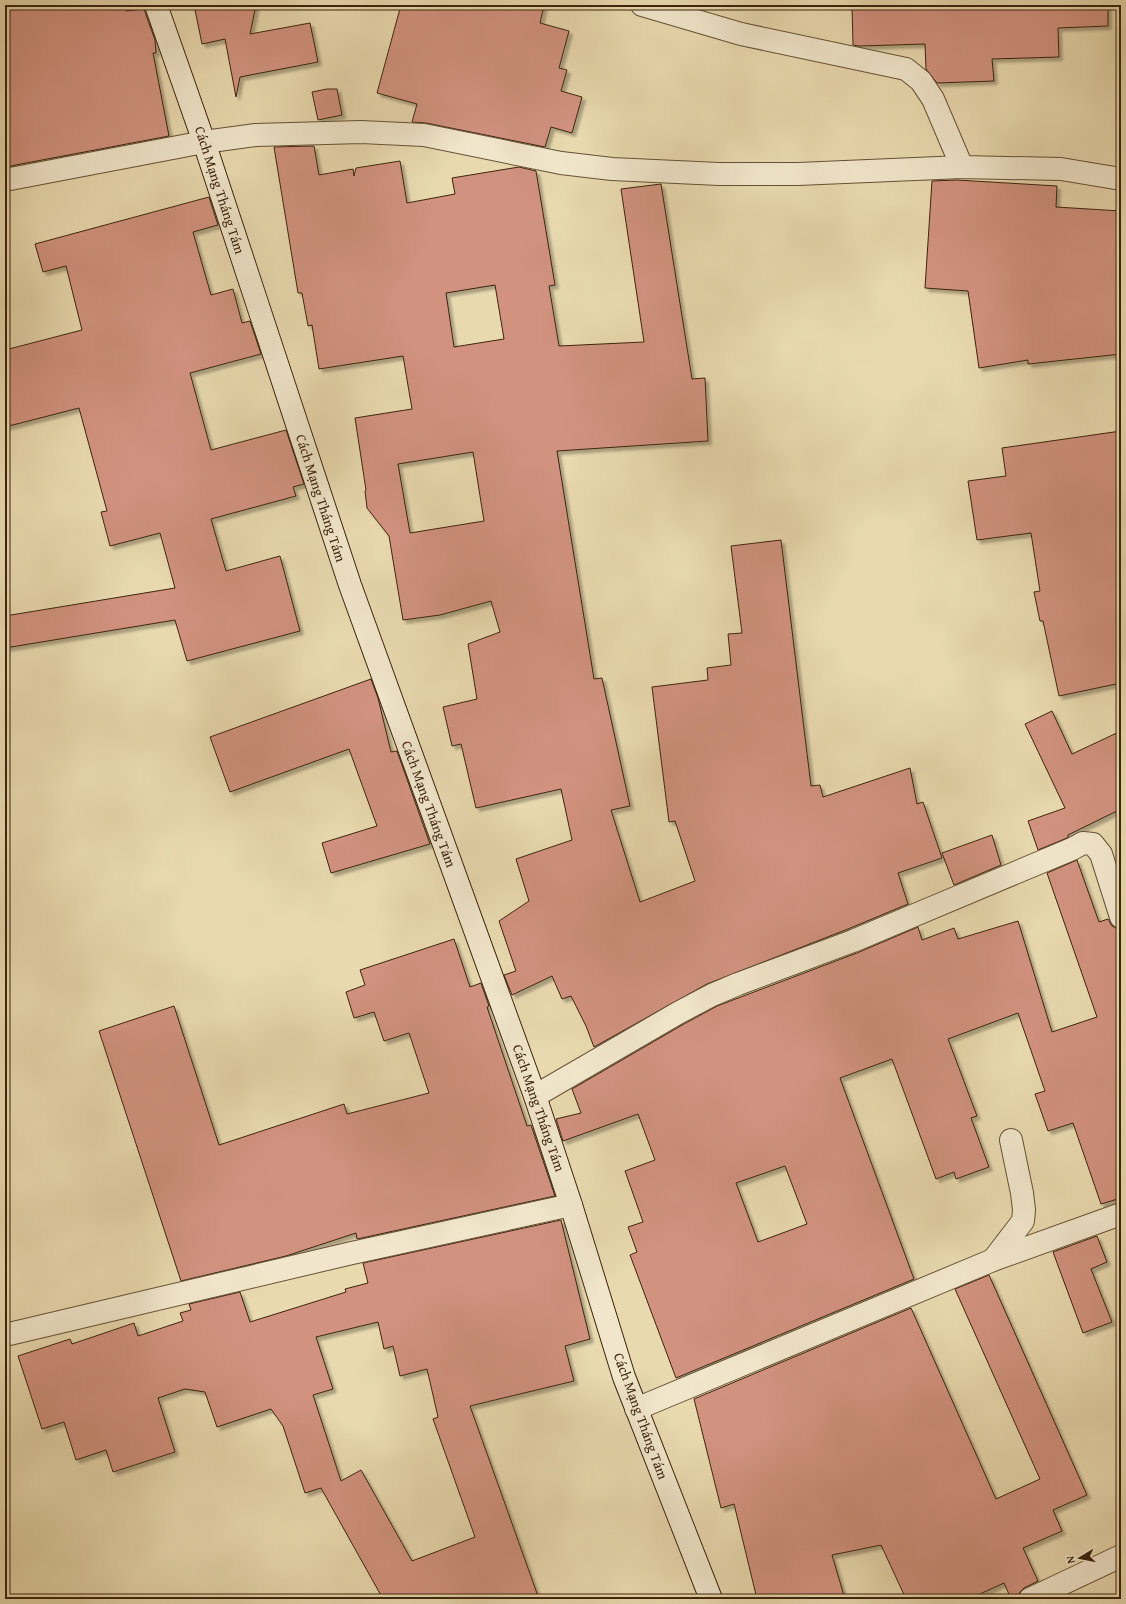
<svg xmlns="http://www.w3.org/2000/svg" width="1126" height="1604" font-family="'Gentium Book Plus',serif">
<defs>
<filter id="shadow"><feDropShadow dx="3.5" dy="3.5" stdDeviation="1" flood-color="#0004"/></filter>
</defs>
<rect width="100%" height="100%" fill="#e9d9af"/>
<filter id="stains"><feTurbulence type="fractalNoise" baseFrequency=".005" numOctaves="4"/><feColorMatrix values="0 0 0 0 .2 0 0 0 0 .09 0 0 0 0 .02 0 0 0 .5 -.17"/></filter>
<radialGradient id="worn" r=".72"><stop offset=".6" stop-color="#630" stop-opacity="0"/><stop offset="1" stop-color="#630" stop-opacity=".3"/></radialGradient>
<g fill="#d1927f" stroke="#3c240d" fill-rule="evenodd" filter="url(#shadow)">
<path d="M5,5H125L126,11L144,9L155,40L156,53H153L169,136L5,167Z"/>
<path d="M194,5H256L250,34L310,23L318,62L240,77L236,97L225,39L202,44Z"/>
<path d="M401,5H544L540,23L569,31L559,68L567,70L561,91L582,97L572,133L551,127L545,147L426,123L412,122L417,104L377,93Z"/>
<path d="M852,5H1108V26L1058,28L1059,57L992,59L994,81L937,83L926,69L925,44L859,46L853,45Z"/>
<path d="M327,89H337L342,115L318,120L312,92Z"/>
<path d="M314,146L319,175L353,169L354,176L356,168L400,161L407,203L455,194L452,178L519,167L536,171L555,285L549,286L559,346L644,342L621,189L661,184L692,379L705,378L708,441L557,451L594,679L602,678L630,806L611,810L640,902L695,881L675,821L669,822L652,687L708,680L707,668L731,665L728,634L742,633L731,546L781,540L811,786L820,785L823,797L910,768L917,804L923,802L942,858L898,873L908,904L848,929L707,984L594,1047L586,1026L571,996L562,999L552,976L512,995L504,975L516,971L499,921L529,901L516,859L572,840L561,789L476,808L461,744L452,746L443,707L477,699L468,644L500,632L491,601L440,615L403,620L389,536L367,508L365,491L366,490L355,418L412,409L403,356L319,369L312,325L308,326L302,293H298L274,147ZM495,285L504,339L454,347L446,293ZM473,452L484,521L410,533L398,464Z"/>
<path d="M957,180L1057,186L1056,207L1121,211V354L1028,364V360L979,368L968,291L925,288L932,181Z"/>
<path d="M209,197L218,225L193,232L211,295L233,289L242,323L250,321L261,354L190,373L211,450L286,430L304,484L293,487L296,496L211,519L226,571L280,556L300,631L187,661L175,620L5,648V616L175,588L160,533L110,546L101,512L107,511L79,408L5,427V350L82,330L66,266L43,272L35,244Z"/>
<path d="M1121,431V683L1059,696L1043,621H1040L1034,592L1040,591L1031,533L977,540L968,481L1006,476L1002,448Z"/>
<path d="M371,679L378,698L391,752L397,751L430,844L331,873L322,843L377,826L349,749L230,792L210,737Z"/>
<path d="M1052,711L1072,754L1121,731V809L1068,835V837L1067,838L1038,850L1028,821L1065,808L1025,724Z"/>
<path d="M992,835L1001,865L954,885L942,853Z"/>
<path d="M1077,860L1099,922L1108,919L1112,926L1118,929L1121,937V1198L1101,1204L1073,1123L1048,1131L1035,1094L1045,1091L1018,1013L948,1039L977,1116L971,1118L989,1167L956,1179L954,1172L936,1179L892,1059L840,1078L914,1279L676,1378L630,1255L637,1252L628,1227L643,1222L625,1171L655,1160L638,1114L563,1141L556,1119L581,1113L572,1089L684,1024L717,1006L857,953L918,927L922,940L954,928L958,939L1018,921L1052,1032L1097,1017L1047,873ZM785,1166L807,1224L758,1242L736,1183Z"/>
<path d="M454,939L470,987L481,983L489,1006L487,1007L527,1126L531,1125L555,1196L357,1239L356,1233L286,1256L181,1281L99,1031L174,1006L219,1145L344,1104L347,1114L429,1093L409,1033L384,1041L374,1012L354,1018L346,992L365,985L360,970Z"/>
<path d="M561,1220L590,1339L565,1346L574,1381L470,1406L539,1599H383L321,1488L305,1493L283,1426L271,1409L217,1427L205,1392L185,1389L158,1398L175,1452L113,1472L106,1450L76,1460L64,1422L42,1429L18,1356L70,1339L72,1344L134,1323L138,1336L183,1321L180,1313L191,1310L189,1304L240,1292L250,1322L346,1292L345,1289L368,1283L363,1263ZM378,1322L384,1349L393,1346L400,1376L427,1369L438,1417L433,1419L475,1537L412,1561L361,1470L341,1481L313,1395L333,1389L316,1337Z"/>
<path d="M1097,1236L1107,1262L1091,1269L1112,1322L1083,1333L1053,1252Z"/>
<path d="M989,1275L1087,1495L1053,1510L1062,1531L1023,1548L1038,1581L1024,1588L1020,1592L1018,1597L1012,1599H1011L1004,1583L969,1599H906L881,1545L832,1555L845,1599H757L734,1504L721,1508L694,1399L911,1308L996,1499L1040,1479L955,1289Z"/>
</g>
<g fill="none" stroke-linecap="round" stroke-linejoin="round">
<g stroke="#675136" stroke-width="24">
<g id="street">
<path d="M642,5L741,34L906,69L921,81L933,99L962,167"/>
<path d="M5,180L204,142L256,135L361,132L424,135L561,163L612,169L719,174H798L962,167L1061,169L1121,179"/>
<path d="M535,1096L678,1013L712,995L738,984L853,941L1072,849L1083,843L1093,844L1101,854L1121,917"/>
<path d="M993,1260L1023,1221L1024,1210L1022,1193L1011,1140"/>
<path d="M5,1335L352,1253L571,1205"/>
<path d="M636,1409L993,1260L1121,1214"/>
<path d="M1030,1599L1121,1556"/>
</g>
</g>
<g stroke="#3c240d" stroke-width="24">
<path id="secondary" d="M156,5L204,142L350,585L535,1096L571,1205L624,1377L711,1599"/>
</g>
<use href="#street" stroke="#f1e6cb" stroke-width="22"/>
<use href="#secondary" stroke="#f1e6cb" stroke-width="22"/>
</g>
<g text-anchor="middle" stroke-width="3.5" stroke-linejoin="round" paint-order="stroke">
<g font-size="14" fill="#3c240d" stroke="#f1e6cb">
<text transform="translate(220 190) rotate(72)" y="5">Cách Mạng Tháng Tám</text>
<text transform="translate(321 498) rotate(72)" y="5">Cách Mạng Tháng Tám</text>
<text transform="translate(429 804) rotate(70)" y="5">Cách Mạng Tháng Tám</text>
<text transform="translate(539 1108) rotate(71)" y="5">Cách Mạng Tháng Tám</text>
<text transform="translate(641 1416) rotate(70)" y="5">Cách Mạng Tháng Tám</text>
</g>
</g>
<rect width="1126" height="1604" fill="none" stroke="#e9d9af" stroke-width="20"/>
<rect x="6" y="6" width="1114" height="1592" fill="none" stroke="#3c240d" stroke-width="2"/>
<rect x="10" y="10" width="1106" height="1584" fill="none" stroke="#3c240d"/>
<g transform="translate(1080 1558) rotate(260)" stroke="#f1e6cb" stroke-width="3" paint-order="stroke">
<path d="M0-3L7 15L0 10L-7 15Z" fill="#3c240d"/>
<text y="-6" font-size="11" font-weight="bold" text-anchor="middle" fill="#3c240d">N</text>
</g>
<rect width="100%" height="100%" filter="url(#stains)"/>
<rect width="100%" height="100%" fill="url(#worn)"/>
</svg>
